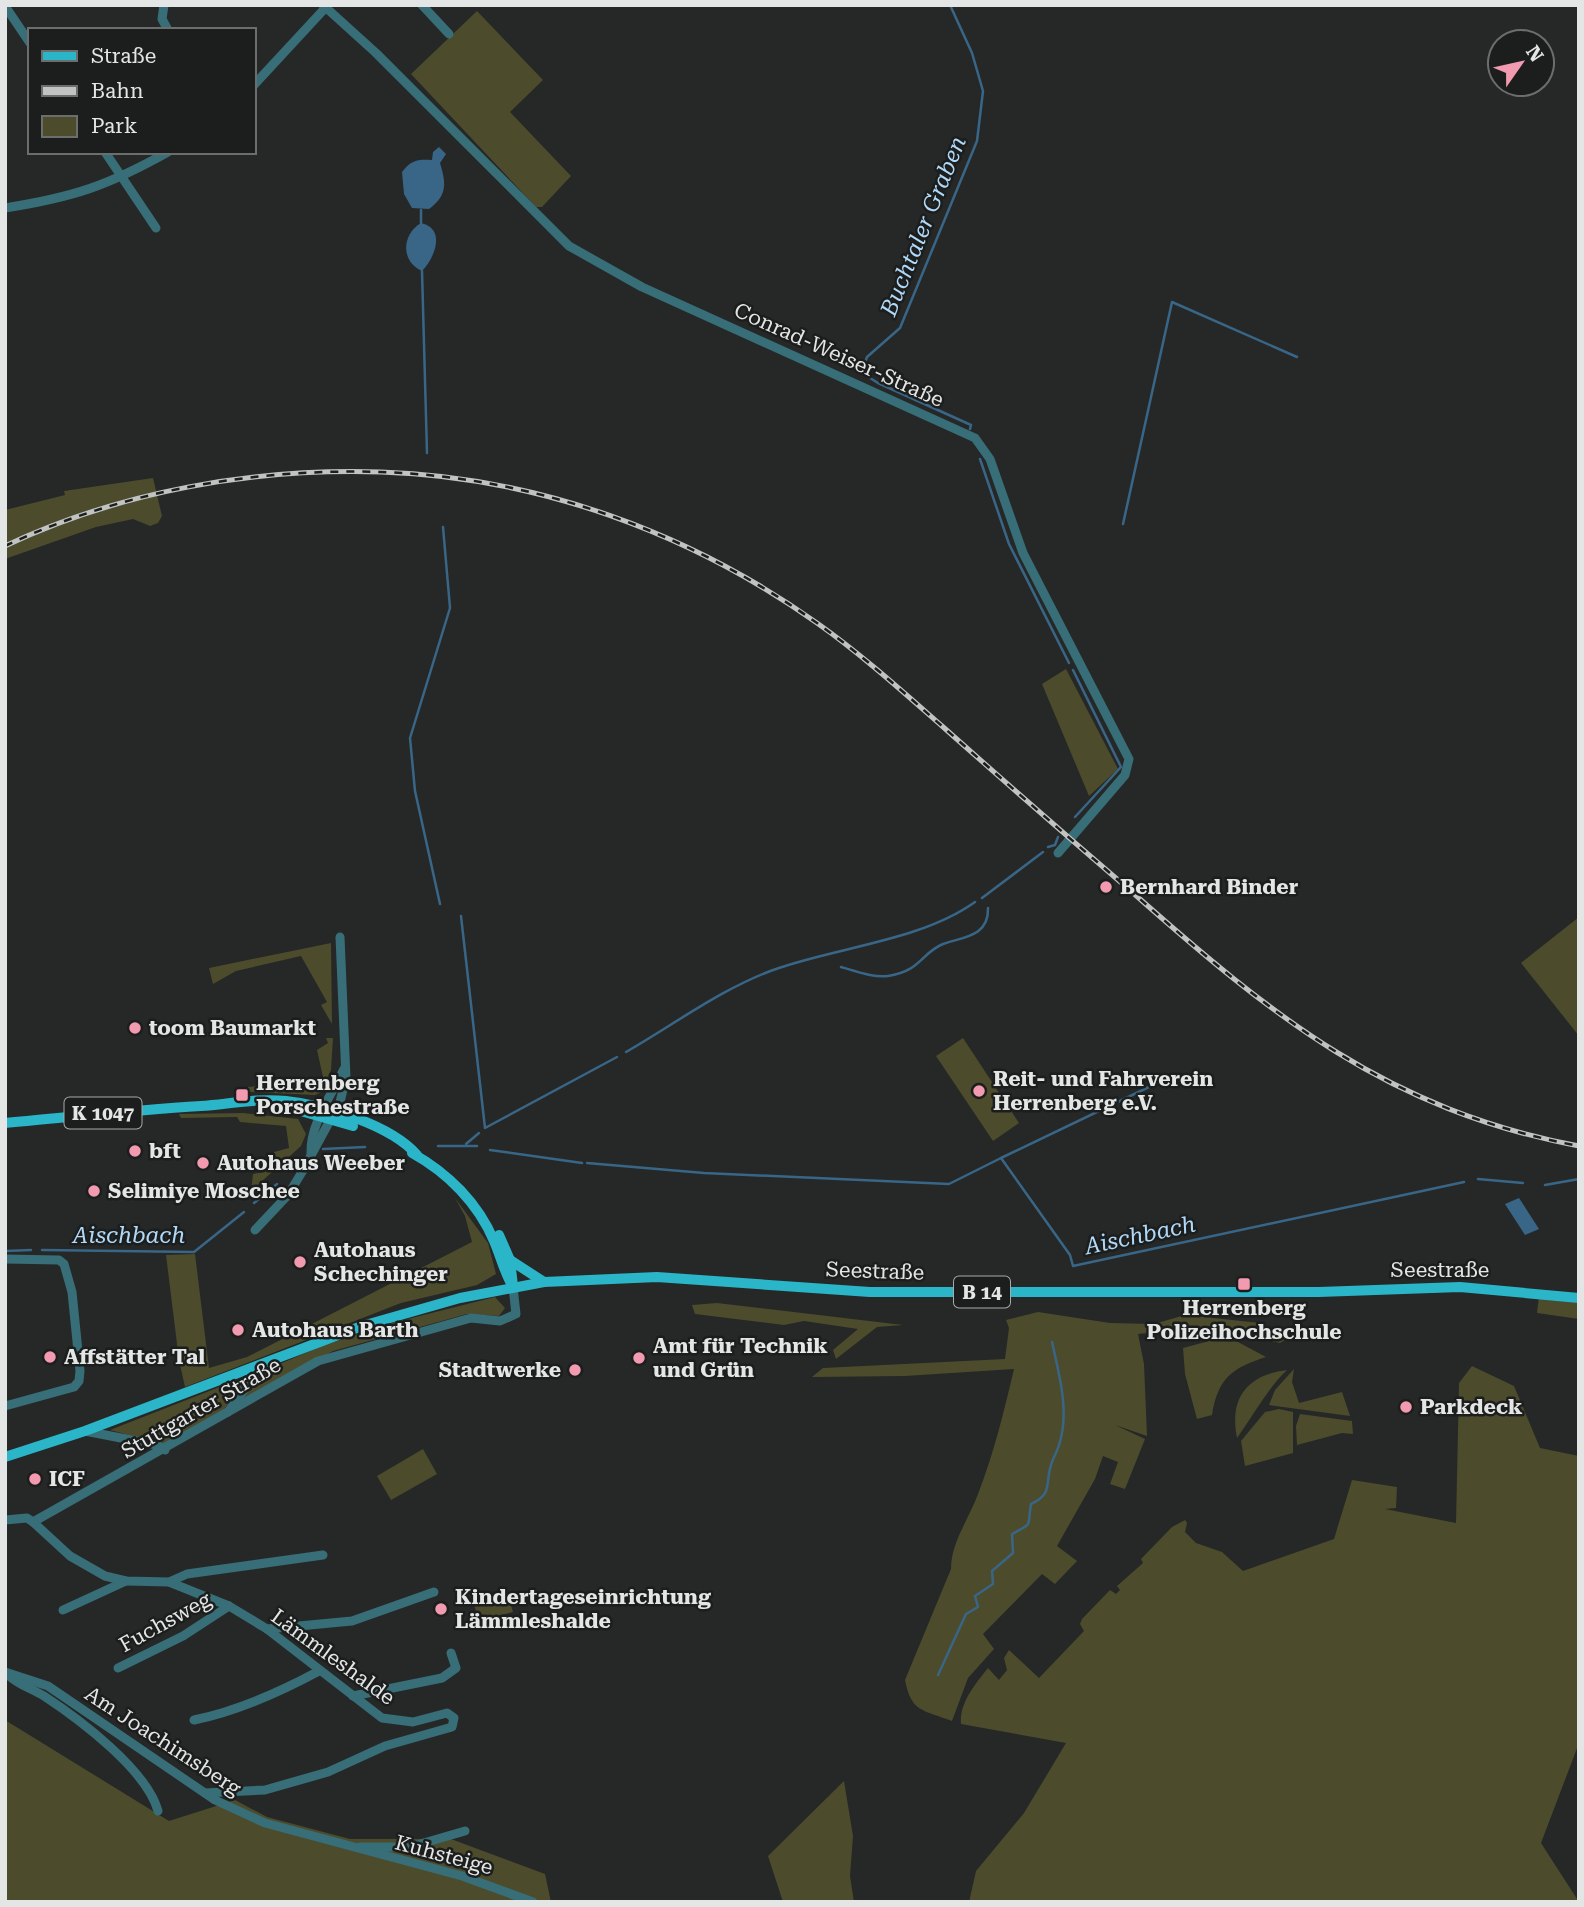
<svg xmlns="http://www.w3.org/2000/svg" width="1584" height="1907" font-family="'Roboto Serif',serif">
<rect width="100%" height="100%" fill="#252827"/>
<g fill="#4c4b2c">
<path d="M477,11L543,80L510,112L571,176L542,207H536L411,74Z"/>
<path d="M153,478L162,516L158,523L150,526L133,519L96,527L5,559V510L65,495L64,491Z"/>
<path d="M1066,669L1118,769L1089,796L1042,684Z"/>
<path d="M1579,917V1036L1521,963Z"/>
<path d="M331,943L332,1024L321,1005L327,1002L301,956L236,971L213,984L209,968Z"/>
<path d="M326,1038H333L331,1070L322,1092L315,1095L248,1092V1087L280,1084L290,1088L314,1089L317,1079L323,1077L317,1050L328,1043Z"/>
<path d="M963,1038L1019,1123L993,1141L936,1056Z"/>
<path d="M243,1113L298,1119L306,1134L301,1146L251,1191L253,1174L265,1172L266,1166L273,1163L274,1152L289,1148L286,1126L240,1122L237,1117L181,1118L179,1114Z"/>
<path d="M455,1198L488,1243L496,1274L477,1285L401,1303L185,1387L179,1360L166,1255L195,1254L209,1368L247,1357L472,1242L465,1216Z"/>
<path d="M1539,1296L1579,1301V1319L1537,1313Z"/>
<path d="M495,1297L505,1308L499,1316L467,1314L333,1351L242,1399L263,1371L322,1346L392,1323Z"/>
<path d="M717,1303L903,1325L877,1327L836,1359L833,1350L858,1329L804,1321L784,1325L695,1314L692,1305Z"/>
<path d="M1038,1312L1110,1323L1154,1324L1185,1315L1260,1323L1291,1336L1280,1343L1212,1326L1138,1334L1144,1364L1147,1436L1115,1425L1145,1439L1125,1489L1110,1484L1118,1462L1103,1456L1095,1479L1057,1546L1077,1561L1055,1584L1042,1574L983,1634L994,1649L968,1678L952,1721C923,1710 911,1712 905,1680L951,1569C951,1542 969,1519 978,1494C994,1453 1004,1411 1014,1369L905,1376L812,1377L823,1368L1005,1359L1009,1328L1006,1320Z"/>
<path d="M1213,1340L1238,1342L1266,1357C1232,1368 1218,1378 1212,1415L1197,1419L1185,1374L1183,1348Z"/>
<path d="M1472,1366L1514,1386L1540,1448L1579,1456V1743L1541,1843L1579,1902H969L976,1871L1024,1813L1066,1743L961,1724C959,1703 976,1683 988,1668L999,1680L1007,1670L1004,1658L1009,1650L1039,1678L1084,1631L1080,1624L1082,1619L1110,1590L1116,1594L1120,1590L1117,1586L1143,1563L1141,1559L1172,1527L1185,1520L1187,1523L1185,1532L1196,1543L1222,1552L1243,1571L1334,1539L1352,1480L1397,1487L1396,1508L1385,1509L1456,1523L1459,1383Z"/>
<path d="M1294,1369L1292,1382L1299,1403L1342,1392L1350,1416L1269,1405L1275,1390Z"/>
<path d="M1287,1370C1267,1389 1254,1415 1237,1438C1229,1398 1247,1375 1287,1370Z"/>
<path d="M250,1375L222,1412L163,1444L110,1430Z"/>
<path d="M1279,1409L1293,1412V1453L1245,1466L1241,1441L1265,1412Z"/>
<path d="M1300,1414L1352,1421L1353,1434L1342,1433L1297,1445L1296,1426Z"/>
<path d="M423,1449L437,1474L391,1500L377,1476Z"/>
<path d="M507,1591L513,1612L479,1621L473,1601Z"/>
<path d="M5,1720L169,1821L235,1800L267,1817L350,1839H451L545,1874L551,1902H5Z"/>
<path d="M844,1781L853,1836L850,1876L854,1902H783L768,1856Z"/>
</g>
<g fill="#396687">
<path d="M439,147L446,154L440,163C446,183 448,195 429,209L412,208L404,194L402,172C411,160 418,159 432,160L433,152Z"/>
<path d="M421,223C447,229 434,259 422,271C400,261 402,234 421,223Z"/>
<path d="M1519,1198L1539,1229L1525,1235L1505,1204Z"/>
</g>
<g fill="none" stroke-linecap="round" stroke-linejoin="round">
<g stroke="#396687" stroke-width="2.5">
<path d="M950,5L972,53L983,91L977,141L900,328L867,357L864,365L870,378L878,383L971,425L970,429"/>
<path d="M421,210V223"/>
<path d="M422,271L427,453"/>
<path d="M980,459L1009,544L1069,663"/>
<path d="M1123,524L1172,302L1297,357"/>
<path d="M1073,670L1121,767L1075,817"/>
<path d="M1048,847L1055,845L1058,837"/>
<path d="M982,898L1043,852"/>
<path d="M440,904L415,791L410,738L450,608L443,527"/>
<path d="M461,916L485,1128L617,1057"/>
<path d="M841,967C855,971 874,978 888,976C921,971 921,953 943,944C962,937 989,937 988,908"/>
<path d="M626,1052C673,1025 727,985 779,968C840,947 922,940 975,902"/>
<path d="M466,1144L479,1133"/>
<path d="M438,1146H477"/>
<path d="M323,1149L365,1147"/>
<path d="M490,1150L582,1163"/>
<path d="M1001,1158L1151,1086"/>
<path d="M587,1163L704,1173L949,1184L1001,1158L1070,1255L1073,1266L1464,1182"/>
<path d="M1478,1179L1523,1183"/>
<path d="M1545,1185L1579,1179"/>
<path d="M254,1203L277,1184"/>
<path d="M42,1250L194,1252L244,1212"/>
<path d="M5,1251L31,1250"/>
<path d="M938,1675L966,1614L978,1607L975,1596L993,1584L992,1571L1013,1553L1012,1534C1034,1522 1027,1528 1031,1504C1053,1494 1045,1484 1051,1465C1053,1458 1057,1452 1059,1445C1070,1412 1059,1374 1052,1342"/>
</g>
<g stroke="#376e77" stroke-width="9">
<path d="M164,5L162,19L168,30"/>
<path d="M323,5L376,53L569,246L642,287L975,438L990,459L1023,553L1129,759L1125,775L1058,853"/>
<path d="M422,5L449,34"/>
<path d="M5,6L30,43"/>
<path d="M254,85L328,5"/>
<path d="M105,152L156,228"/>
<path d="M5,208C74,197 107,186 168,152"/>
<path d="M311,1153C310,1124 332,1094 344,1069"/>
<path d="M255,1230L288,1195L302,1172L340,1102L346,1078L340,937"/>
<path d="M5,1259L59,1260L64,1264L72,1292L80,1371L79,1381L74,1387L5,1406"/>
<path d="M228,1412L263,1364"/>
<path d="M85,1431L157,1445L165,1450"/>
<path d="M5,1520L27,1518L33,1522L318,1361L471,1318L500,1321L516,1314L513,1287"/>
<path d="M33,1522L70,1556L105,1576L126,1581L169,1582L229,1606L267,1629L382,1718L413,1722L447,1713L454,1718L452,1727L385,1746L328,1772L265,1790L205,1793"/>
<path d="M169,1582L187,1574L323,1555"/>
<path d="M63,1610L126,1581"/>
<path d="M267,1629L352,1621L434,1592"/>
<path d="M118,1668L183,1636L229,1606"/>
<path d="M5,1672L48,1686L215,1800L265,1823L462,1876L533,1902"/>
<path d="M7,1674C18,1685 31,1688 44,1696C79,1719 147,1770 158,1811"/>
<path d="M353,1696L442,1678L456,1668L451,1653"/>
<path d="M194,1720C238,1711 280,1692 319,1671"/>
<path d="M360,1847H410L465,1831"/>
</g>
<g stroke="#2bb5c8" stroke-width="10">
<path d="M294,1109L353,1126"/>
<path d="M5,1123C71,1117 136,1110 201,1106C229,1104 258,1098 286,1101C325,1105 391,1125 417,1155"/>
<path d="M412,1153C448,1173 478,1203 494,1241C501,1257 504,1272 513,1287"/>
<path d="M499,1235L510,1260L513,1286"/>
<path d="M510,1260L544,1282"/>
<path d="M5,1457L85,1431L362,1326L460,1298L544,1282L657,1277L870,1292H1319L1460,1287L1579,1298"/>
</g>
<g stroke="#c1c3c3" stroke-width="5">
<path id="rail" d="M5,546C121,491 254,468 381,472C538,477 690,533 817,623C861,654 902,691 942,726C1005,782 1068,837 1132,892C1272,1016 1388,1110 1579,1146"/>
</g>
<use href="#rail" stroke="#1c1e1d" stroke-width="2.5" stroke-dasharray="8" stroke-linecap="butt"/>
</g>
<g fill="#f29aaf" stroke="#1c1e1d" stroke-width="2.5">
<circle cx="1106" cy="887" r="7"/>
<circle cx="135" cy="1028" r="7"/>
<circle cx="979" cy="1091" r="7"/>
<rect x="235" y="1088" width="14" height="14" rx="3.5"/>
<circle cx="135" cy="1151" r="7"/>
<circle cx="203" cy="1163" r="7"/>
<circle cx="94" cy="1191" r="7"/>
<circle cx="300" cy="1262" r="7"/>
<rect x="1237" y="1277" width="14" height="14" rx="3.5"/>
<circle cx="238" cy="1330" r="7"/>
<circle cx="50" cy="1357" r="7"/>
<circle cx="639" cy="1358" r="7"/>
<circle cx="575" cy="1370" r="7"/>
<circle cx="1406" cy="1407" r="7"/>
<circle cx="35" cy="1479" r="7"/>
<circle cx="441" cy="1609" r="7"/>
</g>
<g text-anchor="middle" stroke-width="5" stroke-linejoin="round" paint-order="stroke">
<g fill="#1c1e1d" stroke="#a8aaaa" stroke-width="2">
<rect x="64.5" y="1097.5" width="77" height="31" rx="5"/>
<rect x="954" y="1276.5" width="56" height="31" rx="5"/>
</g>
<g font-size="19" font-weight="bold" fill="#e4e6e6">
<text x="103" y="1120">K 1047</text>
<text x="982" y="1299">B 14</text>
</g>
<g font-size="21" fill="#e4e6e6" stroke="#1c1e1d">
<text transform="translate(839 355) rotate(24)" y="7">Conrad-Weiser-Straße</text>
<text x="1440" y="1277">Seestraße</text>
<text transform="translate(875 1271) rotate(2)" y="7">Seestraße</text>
<text transform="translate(201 1408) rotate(-30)" y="7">Stuttgarter Straße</text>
<text transform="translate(165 1622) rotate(-29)" y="7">Fuchsweg</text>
<text transform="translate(333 1657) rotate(36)" y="7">Lämmleshalde</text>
<text transform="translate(163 1741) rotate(33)" y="7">Am Joachimsberg</text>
<text transform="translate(444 1855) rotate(15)" y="7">Kuhsteige</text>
</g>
<g font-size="21" font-weight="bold" fill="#e4e6e6" stroke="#1c1e1d" text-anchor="start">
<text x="1120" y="894">Bernhard Binder</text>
<text x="149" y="1035">toom Baumarkt</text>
<text x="993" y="1086">Reit- und Fahrverein<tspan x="993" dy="24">Herrenberg e.V.</tspan></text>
<text x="256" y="1090">Herrenberg<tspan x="256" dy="24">Porschestraße</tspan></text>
<text x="149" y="1158">bft</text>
<text x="217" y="1170">Autohaus Weeber</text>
<text x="108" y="1198">Selimiye Moschee</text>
<text x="314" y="1257">Autohaus<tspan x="314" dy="24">Schechinger</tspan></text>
<text x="1244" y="1315" text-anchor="middle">Herrenberg<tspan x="1244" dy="24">Polizeihochschule</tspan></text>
<text x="252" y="1337">Autohaus Barth</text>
<text x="653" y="1353">Amt für Technik<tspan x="653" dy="24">und Grün</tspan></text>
<text x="64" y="1364">Affstätter Tal</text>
<text x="561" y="1377" text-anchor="end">Stadtwerke</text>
<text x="1420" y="1414">Parkdeck</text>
<text x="49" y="1486">ICF</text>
<text x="455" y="1604">Kindertageseinrichtung<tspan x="455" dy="24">Lämmleshalde</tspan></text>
</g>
<g font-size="23" font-style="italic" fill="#b0d8f8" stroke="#1c1e1d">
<text transform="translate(923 226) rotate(-68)" y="8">Buchtaler Graben</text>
<text x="129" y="1243">Aischbach</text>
<text transform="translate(1140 1235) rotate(-12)" y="8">Aischbach</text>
</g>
</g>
<rect width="1584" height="1907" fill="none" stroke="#e4e6e6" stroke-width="14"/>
<rect x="28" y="28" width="228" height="126" fill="#1c1e1d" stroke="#6c6e6d" stroke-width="2"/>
<rect x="42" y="51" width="35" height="10" fill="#2bb5c8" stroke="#6c6e6d" stroke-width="2"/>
<text x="91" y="63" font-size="21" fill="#e4e6e6">Straße</text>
<rect x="42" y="86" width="35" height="10" fill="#c1c3c3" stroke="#6c6e6d" stroke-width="2"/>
<text x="91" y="98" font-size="21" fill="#e4e6e6">Bahn</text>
<rect x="42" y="116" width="35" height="21" fill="#4c4b2c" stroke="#6c6e6d" stroke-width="2"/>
<text x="91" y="133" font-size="21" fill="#e4e6e6">Park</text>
<g transform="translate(1521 63) rotate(56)"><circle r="33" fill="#1c1e1d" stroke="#6c6e6d" stroke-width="2"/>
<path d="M0-5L12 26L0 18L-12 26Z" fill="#f29aaf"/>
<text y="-10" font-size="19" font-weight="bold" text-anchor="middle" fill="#e4e6e6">N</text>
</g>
</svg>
